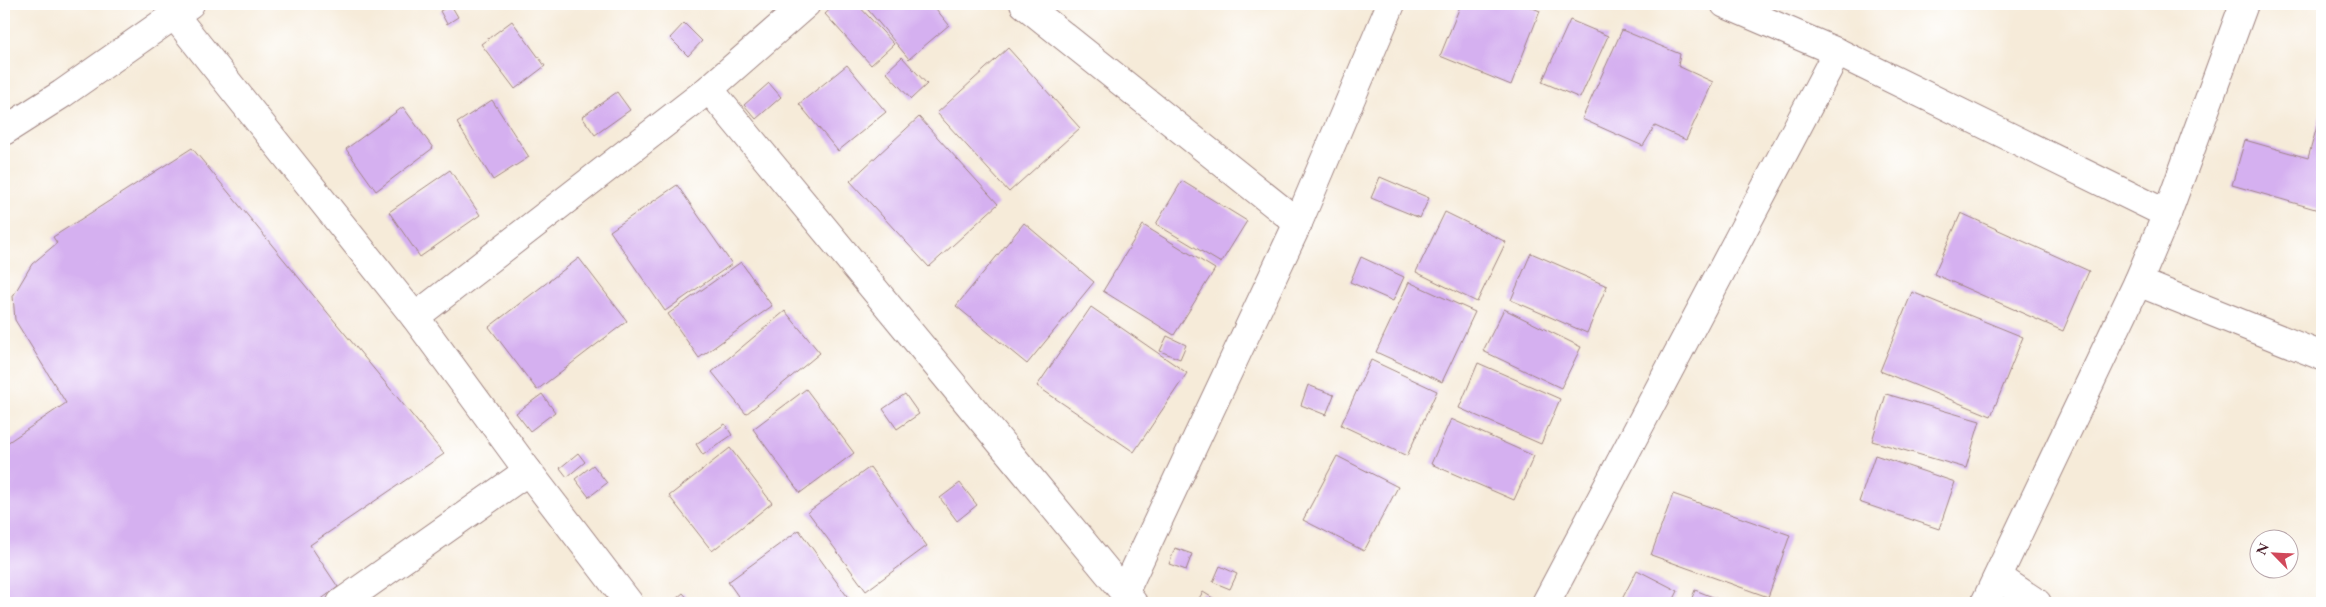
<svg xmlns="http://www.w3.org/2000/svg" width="2326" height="607" font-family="'EB Garamond',serif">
<rect width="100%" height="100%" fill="#fff"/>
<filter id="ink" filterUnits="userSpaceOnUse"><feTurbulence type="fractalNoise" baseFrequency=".02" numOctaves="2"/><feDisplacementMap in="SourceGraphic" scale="10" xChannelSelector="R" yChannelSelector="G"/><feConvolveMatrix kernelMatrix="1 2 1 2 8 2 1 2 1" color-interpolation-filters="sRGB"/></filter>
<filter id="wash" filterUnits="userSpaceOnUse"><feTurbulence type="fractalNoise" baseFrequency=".0096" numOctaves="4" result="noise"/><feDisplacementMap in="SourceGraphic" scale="20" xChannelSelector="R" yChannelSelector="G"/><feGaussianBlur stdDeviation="1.12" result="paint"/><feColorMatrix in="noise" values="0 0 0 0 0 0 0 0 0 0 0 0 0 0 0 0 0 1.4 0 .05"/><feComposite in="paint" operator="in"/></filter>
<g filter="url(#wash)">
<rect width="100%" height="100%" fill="#f6ebd9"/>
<g id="blocks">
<g fill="#d5b0f0">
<path d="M836,4H857L894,44L871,65L825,14Z"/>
<path d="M866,4H932L949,25L909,59L864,5Z"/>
<path d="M1461,4H1523L1540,11L1511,85L1440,56Z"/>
<path d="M451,5L458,17L447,24L440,11Z"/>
<path d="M1570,20L1608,36L1580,98L1542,82Z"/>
<path d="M512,21L545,66L515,89L481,44Z"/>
<path d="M684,23L702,41L688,56L670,38Z"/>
<path d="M1622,30L1680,54L1678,66L1713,82L1686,140L1655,126L1643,146L1582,119Z"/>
<path d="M1008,48L1080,128L1009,192L937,113Z"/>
<path d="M902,57L927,84L911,99L886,72Z"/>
<path d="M847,65L886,112L838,151L799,104Z"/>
<path d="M769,83L781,97L756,119L744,105Z"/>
<path d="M617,92L630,110L595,135L582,117Z"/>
<path d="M492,100L529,157L493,180L457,123Z"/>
<path d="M403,107L433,148L376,191L346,149Z"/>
<path d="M2322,109V211L2232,185L2245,140L2308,158Z"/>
<path d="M919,117L998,204L929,267L850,181Z"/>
<path d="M192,148L444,454L310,545L338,587L316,603H4V445L66,403L15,320L13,296L32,264L57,243L53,237Z"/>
<path d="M450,170L480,215L420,257L389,212Z"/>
<path d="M1380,177L1429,198L1420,218L1371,198Z"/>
<path d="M1182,181L1247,221L1221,263L1156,224Z"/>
<path d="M677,185L732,264L665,311L610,231Z"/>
<path d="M1445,212L1506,242L1477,302L1416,272Z"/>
<path d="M1961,213L2089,271L2063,331L1934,274Z"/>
<path d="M1024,223L1094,282L1027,364L956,306Z"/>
<path d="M1143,225L1215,269L1174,335L1103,291Z"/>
<path d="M1531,253L1607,286L1587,333L1511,300Z"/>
<path d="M1361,257L1404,277L1393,301L1350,282Z"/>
<path d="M579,258L627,321L537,390L489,327Z"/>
<path d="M741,262L772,306L699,358L668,314Z"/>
<path d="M1409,282L1475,312L1442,382L1376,352Z"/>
<path d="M1912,292L2023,337L1991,416L1880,371Z"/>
<path d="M1091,307L1187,373L1134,452L1037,386Z"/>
<path d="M1504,309L1581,347L1561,388L1483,351Z"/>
<path d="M785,311L820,353L746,414L712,372Z"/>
<path d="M1167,336L1186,345L1180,359L1160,351Z"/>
<path d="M1371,360L1437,391L1407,456L1341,425Z"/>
<path d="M1478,363L1560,399L1541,444L1459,408Z"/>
<path d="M1308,385L1334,395L1326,415L1301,405Z"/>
<path d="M806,389L854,453L800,493L753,429Z"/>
<path d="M542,394L555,412L530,431L516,413Z"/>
<path d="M905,394L919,414L897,429L883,409Z"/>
<path d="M1886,394L1980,421L1966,468L1872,441Z"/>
<path d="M1451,419L1534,456L1514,500L1431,464Z"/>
<path d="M725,424L732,435L703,455L696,444Z"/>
<path d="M730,448L772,503L712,551L669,496Z"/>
<path d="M578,453L585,462L567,477L560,468Z"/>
<path d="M1875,455L1955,482L1939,529L1859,502Z"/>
<path d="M1337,456L1398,487L1364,551L1303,520Z"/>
<path d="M593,465L607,483L589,497L575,479Z"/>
<path d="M870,467L927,546L866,591L808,512Z"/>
<path d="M960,483L977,505L957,521L940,498Z"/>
<path d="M1673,494L1790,535L1768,597L1651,555Z"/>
<path d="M799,530L852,603H743L728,582Z"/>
<path d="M1175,548L1192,554L1186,570L1169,564Z"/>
<path d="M1220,566L1237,574L1230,589L1213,582Z"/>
<path d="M1637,570L1678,591L1672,603H1620Z"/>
<path d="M1695,590L1728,603H1690Z"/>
<path d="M1203,592L1221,603H1196Z"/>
<path d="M683,593L692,603H671Z"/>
</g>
</g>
</g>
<g filter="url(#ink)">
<use href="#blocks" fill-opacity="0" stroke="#a08582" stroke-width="1"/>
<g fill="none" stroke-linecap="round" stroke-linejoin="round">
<g stroke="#a08582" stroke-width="30">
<g id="minor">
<path d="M1024,4L1298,223"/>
<path d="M1725,4L1837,52L2167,214"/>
<path d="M174,15L415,317L528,471L629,603"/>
<path d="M709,89L1133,603"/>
<path d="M4,131L62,94L190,4"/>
<path d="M2138,282L2322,356"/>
<path d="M415,317L709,89L806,4"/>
<path d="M1998,577L2037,603"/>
<path d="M1125,591L1298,223L1391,4"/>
<path d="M341,603L528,471"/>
<path d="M1546,603L1837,52"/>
<path d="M1985,603L2138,282L2167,214L2244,4"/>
</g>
</g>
<use href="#minor" stroke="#fff" stroke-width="28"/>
</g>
</g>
<rect width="2326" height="607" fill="none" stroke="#fff" stroke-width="20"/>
<g transform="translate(2274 554) rotate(294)"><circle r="24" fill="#ffffff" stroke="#b7a5aa"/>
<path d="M0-4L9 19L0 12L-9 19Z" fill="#d1495b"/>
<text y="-8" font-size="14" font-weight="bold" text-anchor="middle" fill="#4a1f2b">N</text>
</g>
</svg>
